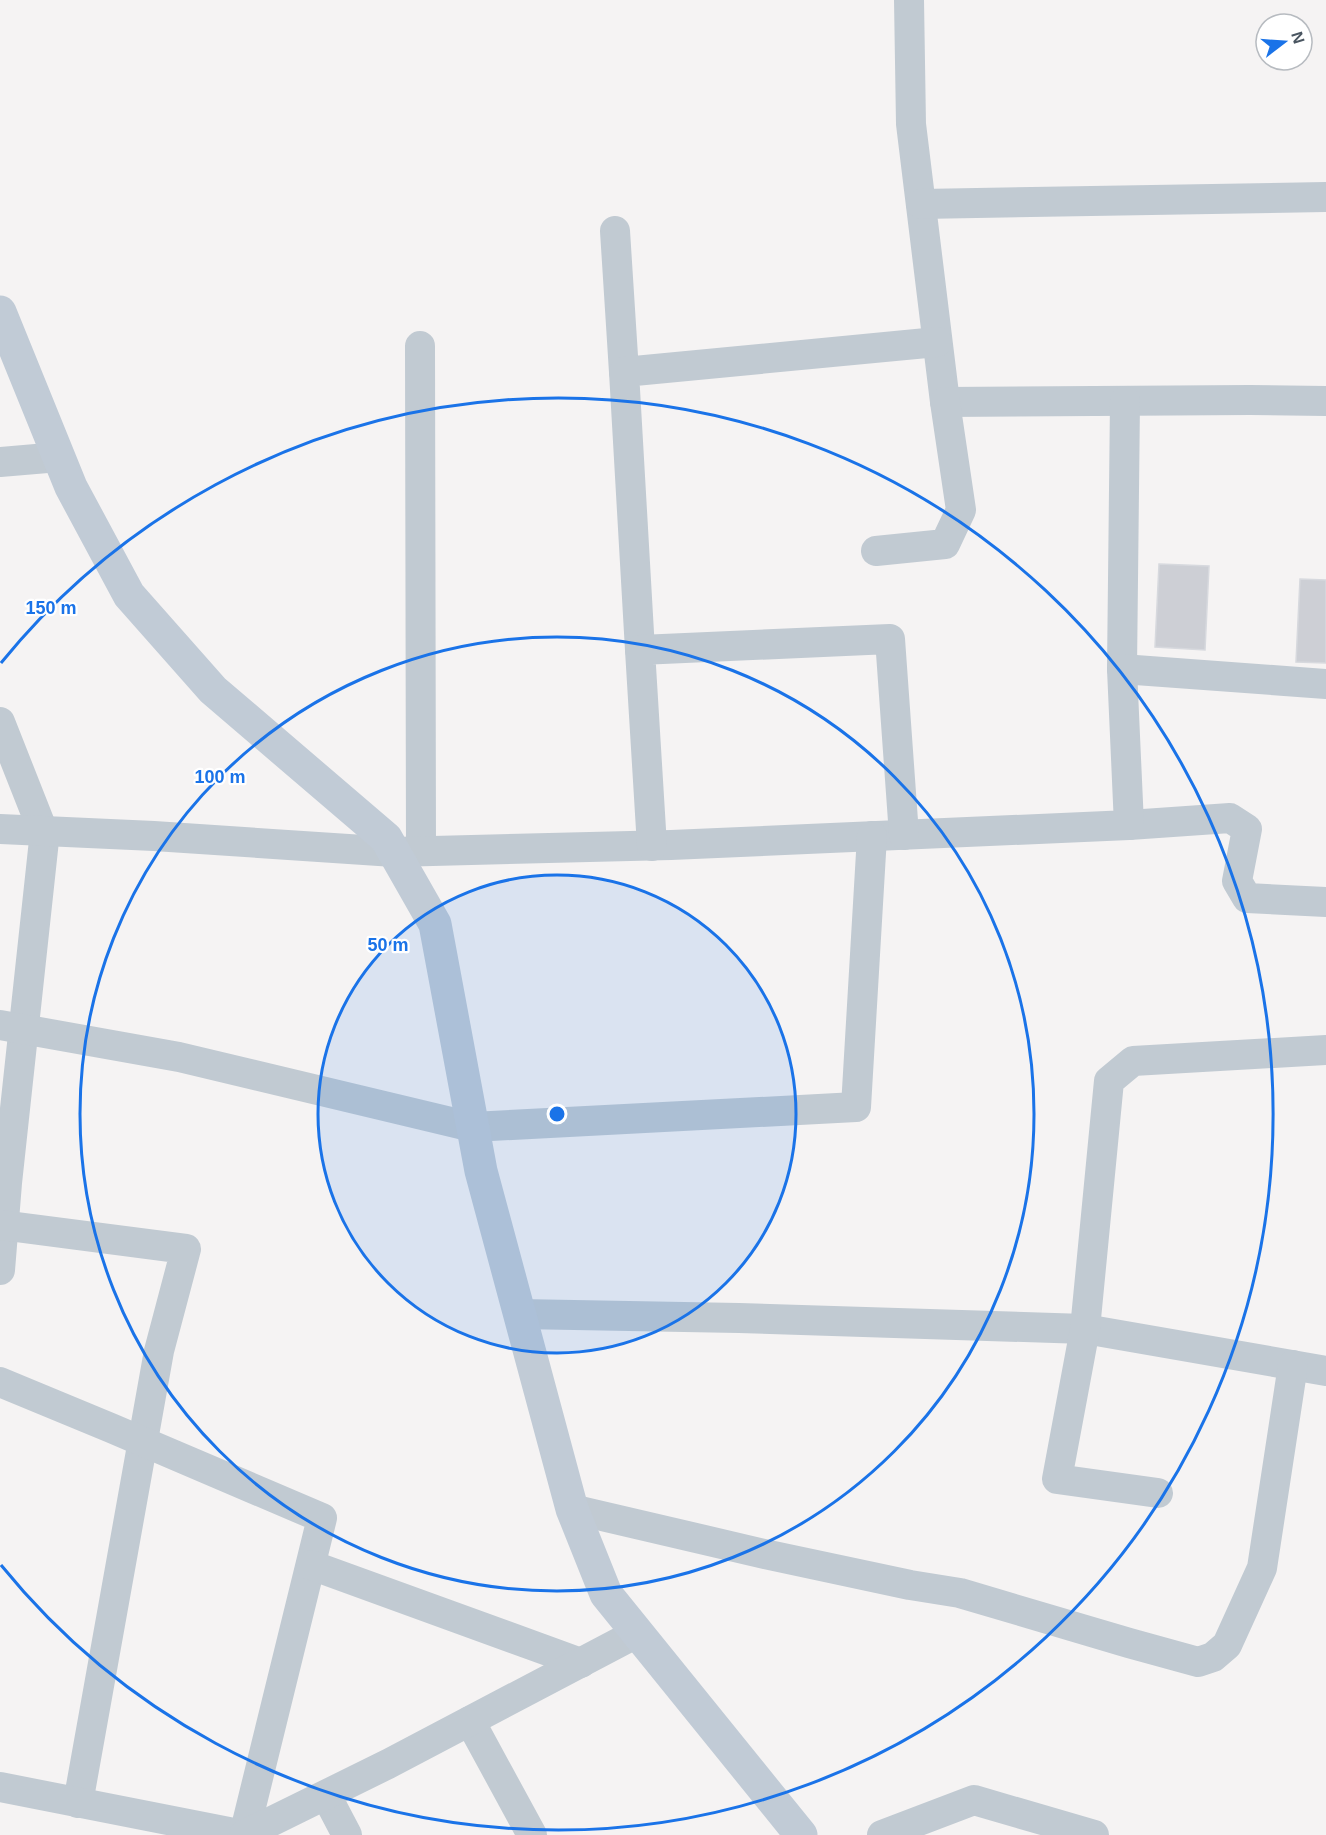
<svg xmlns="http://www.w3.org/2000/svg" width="1326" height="1835" font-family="Arial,sans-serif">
<rect width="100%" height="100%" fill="#f5f3f3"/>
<g fill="#cdcfd5" stroke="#d7d9de" stroke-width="1.5">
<path d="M1159,564L1209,566L1205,650L1155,647Z"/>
<path d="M1300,579L1326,580V663L1296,662Z"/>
</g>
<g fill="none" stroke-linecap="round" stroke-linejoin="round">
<g stroke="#c1cad2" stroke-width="30">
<path d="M909,0L911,124L945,402L1250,400L1326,401"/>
<path d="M921,204L1326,197"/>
<path d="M615,231L624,372"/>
<path d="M420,346L421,851"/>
<path d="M0,462L59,457"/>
<path d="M876,551L945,544L961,510L945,402"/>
<path d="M640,650L624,372L937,342"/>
<path d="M1122,669L1125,401"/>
<path d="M0,722L41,826L45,831L7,1183L0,1270"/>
<path d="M1129,825L1230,818L1247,829L1237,881L1247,898L1326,902"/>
<path d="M0,829L154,836L394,852L671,845L1129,825L1122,669L1326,684"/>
<path d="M652,846L640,650L890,639L904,835"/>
<path d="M0,1025L179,1057L472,1127L856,1107L872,836"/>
<path d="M0,1225L186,1249L159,1351L78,1803"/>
<path d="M519,1314L739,1318L1085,1329L1326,1371"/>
<path d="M0,1382L111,1428L322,1518L244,1835L0,1787"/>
<path d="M1158,1493L1057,1479L1085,1329L1109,1081L1133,1061L1326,1050"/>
<path d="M572,1509L760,1553L910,1585L960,1593L1129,1643L1198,1662L1213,1657L1227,1645L1262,1568L1293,1365"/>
<path d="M311,1565L581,1663"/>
<path d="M470,1721L532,1835"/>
<path d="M326,1795L347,1835"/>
<path d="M244,1835L388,1764L637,1633"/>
<path d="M882,1835L974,1800L1094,1835"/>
</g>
<path stroke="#c1cbd6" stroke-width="33" d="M0,312L71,487L129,595L213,690L386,838L435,924L481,1171L572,1509L606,1594L801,1835"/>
</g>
<circle cx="557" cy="1114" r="239" fill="#1a73e8" fill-opacity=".12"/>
<g fill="none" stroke="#1a73e8" stroke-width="3">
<circle cx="557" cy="1114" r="239"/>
<circle cx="557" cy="1114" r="477"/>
<path d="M1 663A716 716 0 1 1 1 1565"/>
</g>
<circle cx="557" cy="1114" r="9" fill="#1a73e8" stroke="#fff" stroke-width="3"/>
<g font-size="18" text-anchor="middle" font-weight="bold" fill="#1a73e8" stroke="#fff" stroke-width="4.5" stroke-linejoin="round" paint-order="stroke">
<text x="51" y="614">150 m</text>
<text x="220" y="783">100 m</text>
<text x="388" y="951">50 m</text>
</g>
<g transform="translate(1284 42) rotate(73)"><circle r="28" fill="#ffffff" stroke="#b7bbc0" stroke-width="1.5"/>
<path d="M0-4.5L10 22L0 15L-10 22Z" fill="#1a73e8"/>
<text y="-9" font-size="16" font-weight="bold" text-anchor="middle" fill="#4a5661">N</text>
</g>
</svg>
